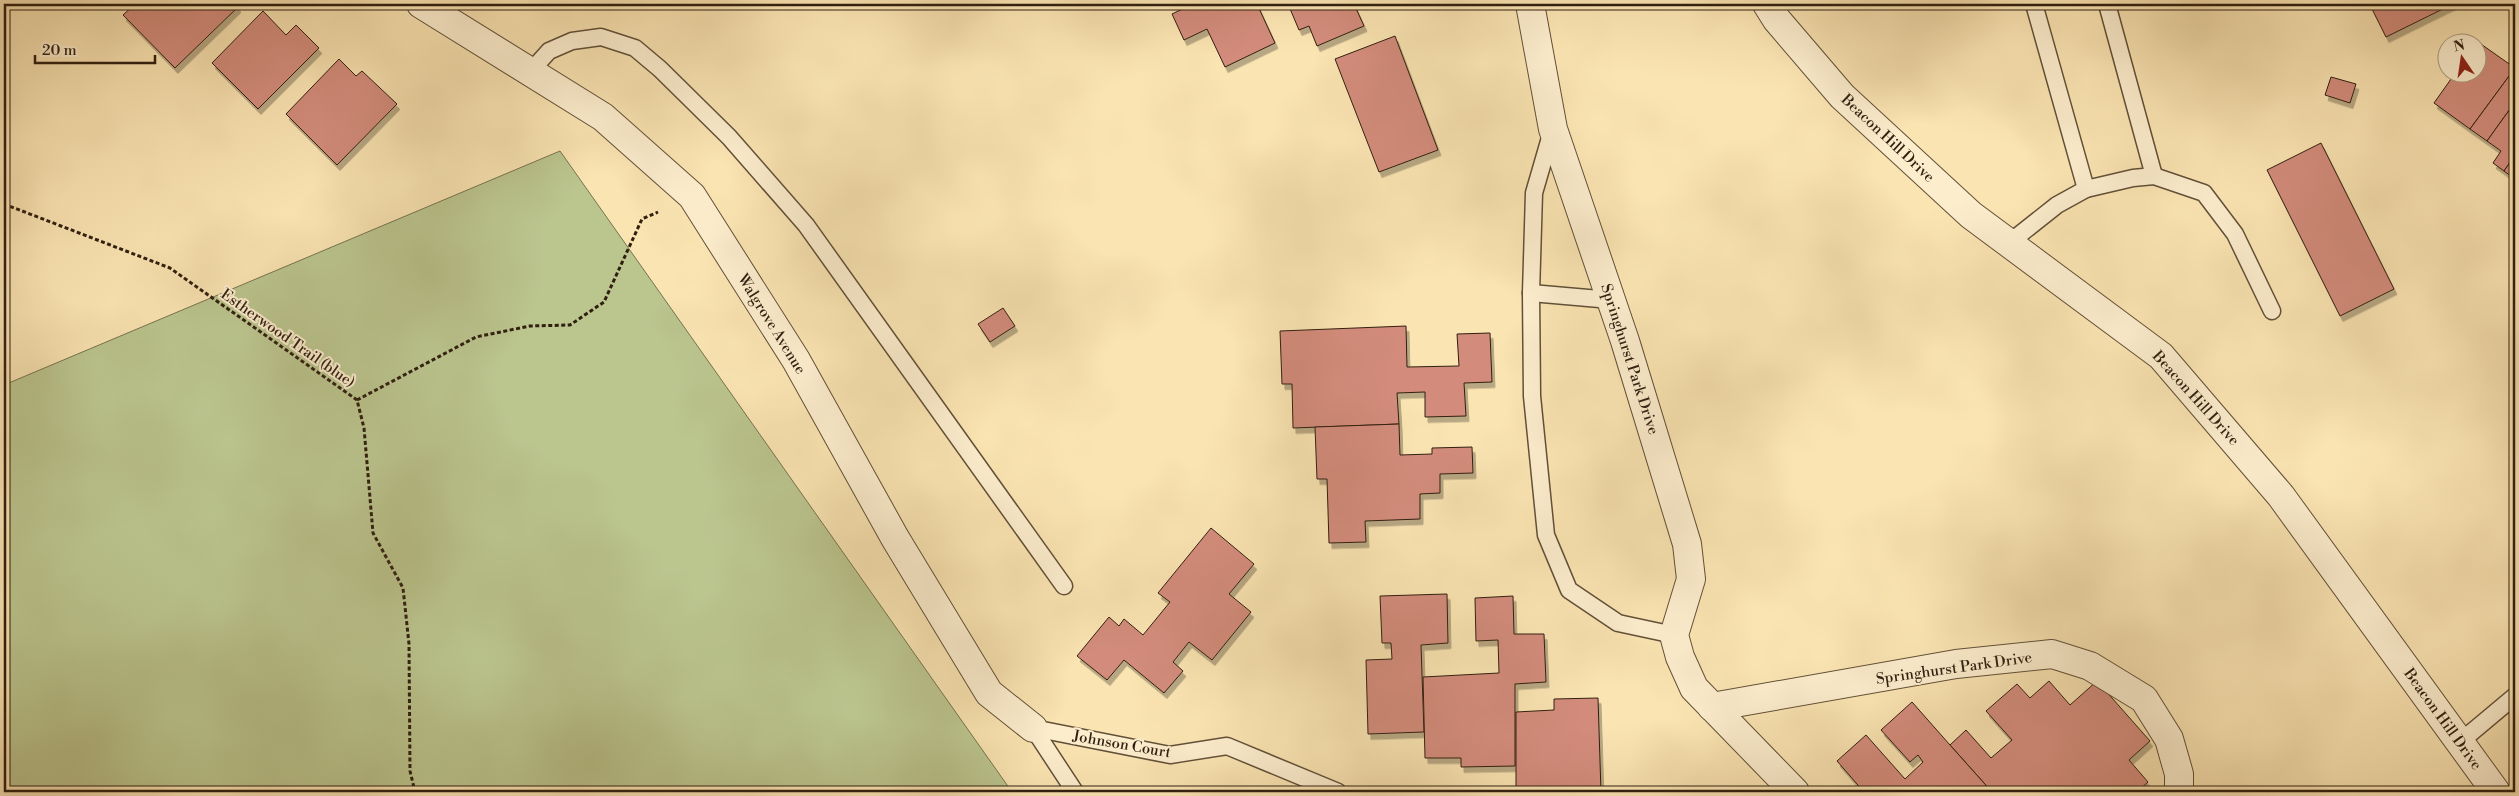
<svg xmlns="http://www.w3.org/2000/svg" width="2519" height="796" font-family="'Libre Bodoni',serif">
<defs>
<filter id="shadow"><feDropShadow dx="3" dy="5.5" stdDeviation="0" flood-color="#0004"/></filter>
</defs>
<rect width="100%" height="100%" fill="#fae4b2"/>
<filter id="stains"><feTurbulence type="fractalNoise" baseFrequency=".004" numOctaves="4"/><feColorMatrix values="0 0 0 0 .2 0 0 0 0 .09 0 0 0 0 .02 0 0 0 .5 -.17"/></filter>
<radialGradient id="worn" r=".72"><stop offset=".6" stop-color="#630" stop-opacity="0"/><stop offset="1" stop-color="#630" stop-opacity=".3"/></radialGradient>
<path fill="#bbc58e" stroke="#76724f" d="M560,151L1012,792H4V385Z"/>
<g fill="#d38c7b" stroke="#301f10" filter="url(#shadow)">
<path d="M135,4H236L238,7L175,68L123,15Z"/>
<path d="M1193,4H1257L1275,43L1225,67L1207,29L1184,40L1172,14Z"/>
<path d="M1288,4H1354L1364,26L1317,46L1309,26L1299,30Z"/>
<path d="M2382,4H2453L2386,37L2372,9Z"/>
<path d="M263,11L286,35L296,25L319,48L258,109L212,63Z"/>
<path d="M1395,36L1438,150L1379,172L1335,59Z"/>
<path d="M2478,42L2515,68L2470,129L2434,103L2456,72H2476Z"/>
<path d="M339,59L356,76L362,71L397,104L337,165L286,114Z"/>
<path d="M2515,68V102L2487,141L2470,129Z"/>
<path d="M2331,77L2356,84L2350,103L2325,95Z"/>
<path d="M2515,102V155L2504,171L2493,163L2501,151L2487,141Z"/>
<path d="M2321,143L2394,289L2340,316L2267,170Z"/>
<path d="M2515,155V179L2504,171Z"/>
<path d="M1003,308L1015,326L990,342L978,324Z"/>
<path d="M1406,326L1407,367L1459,366L1457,334L1490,333L1492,382L1464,383L1466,416L1425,417V392L1397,393L1399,424L1293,428L1292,384H1282L1280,331Z"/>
<path d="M1399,424L1400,455L1432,454V448L1472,447L1473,473L1440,474V493L1420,494V519L1365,521L1366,542L1329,543L1327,479H1317L1315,427Z"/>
<path d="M1211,528L1254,564L1229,594L1251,612L1212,660L1189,642L1173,662L1183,671L1164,693L1124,660L1107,680L1077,656L1109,617L1119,626L1124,619L1143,635L1170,602L1158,593Z"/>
<path d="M1447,594L1448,643L1421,645L1424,732L1368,734L1366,660L1392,659L1391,643H1382L1380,596Z"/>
<path d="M1513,596L1514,634H1544L1546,682L1515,684V766L1461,767V758H1425L1423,677L1499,673L1498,640L1476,641L1475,598Z"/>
<path d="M2049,681L2070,705L2097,681L2150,741L2129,760L2148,782L2137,792H1992L1950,745L1966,730L1991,758L2012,740L1986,711L2017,684L2030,698Z"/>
<path d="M1598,698L1601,792H1516V712L1554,710V699Z"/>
<path d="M1912,702L1950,745L1992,792H1864L1837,761L1866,735L1905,779L1923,762L1918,755L1910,762L1881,730Z"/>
</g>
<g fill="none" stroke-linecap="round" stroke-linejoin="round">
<g stroke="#625038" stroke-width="19">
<g id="service">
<path d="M2034,4L2086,189"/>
<path d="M2107,4L2154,176"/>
<path d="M530,72L549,51L572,41L601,37L635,48L660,69L729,137L806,225L1064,586"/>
<path d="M1552,131L1534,193L1531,293L1532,396L1546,535L1569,590L1618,623L1674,635"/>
<path d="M2009,243L2057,205L2086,189L2133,178L2154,176L2204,193L2235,234L2272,311"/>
<path d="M1531,293L1611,300"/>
<path d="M1033,728L1170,755L1227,746L1338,792"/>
<path d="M1033,728L1075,792"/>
<path d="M2460,742L2515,696"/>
</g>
</g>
<g stroke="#625038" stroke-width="30">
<g id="minor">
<path d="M421,4L603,117L692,196L796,360L895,538L989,693L1033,728"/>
<path d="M1530,4L1553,129L1625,341L1687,544L1691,579L1674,635L1680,657L1694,688L1795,792"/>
<path d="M1712,707L1956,664L2052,654L2090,666L2144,699L2169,739L2179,774V792"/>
</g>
</g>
<g stroke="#625038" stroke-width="30">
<path id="tertiary" d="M1767,4L1777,20L1842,96L1971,215L2161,356L2281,496L2496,792"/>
</g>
<g stroke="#301f10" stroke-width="3" stroke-dasharray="4 2.5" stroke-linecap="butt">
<path d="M4,204L170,268L357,400L364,428L373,533L403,588L409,644L410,771L415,792"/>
<path d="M357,400L476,337L530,326L570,325L604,302L642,219L658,212"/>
</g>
<use href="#service" stroke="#fcedcd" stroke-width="16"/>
<use href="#minor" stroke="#fcedcd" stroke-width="28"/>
<use href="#tertiary" stroke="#fcedcd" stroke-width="28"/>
</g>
<g text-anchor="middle" stroke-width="4" stroke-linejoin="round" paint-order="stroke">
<g font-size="15" fill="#301f10" stroke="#fcedcd">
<text transform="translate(1888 138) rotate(43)" y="5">Beacon Hill Drive</text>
<text transform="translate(772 324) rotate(58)" y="5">Walgrove Avenue</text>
<text transform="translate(288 338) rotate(35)" y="5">Estherwood Trail (blue)</text>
<text transform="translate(1630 359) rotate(72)" y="5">Springhurst Park Drive</text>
<text transform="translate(2196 398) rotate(48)" y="5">Beacon Hill Drive</text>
<text transform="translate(1954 668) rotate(-8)" y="5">Springhurst Park Drive</text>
<text transform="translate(2443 719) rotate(54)" y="5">Beacon Hill Drive</text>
<text transform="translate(1122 744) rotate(10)" y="5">Johnson Court</text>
</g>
</g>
<rect width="2519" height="796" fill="none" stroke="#fae4b2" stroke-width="20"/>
<rect x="5" y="5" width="2509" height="786" fill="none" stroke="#301f10" stroke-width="2.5"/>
<rect x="10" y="10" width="2499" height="776" fill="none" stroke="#301f10"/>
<g transform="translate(2462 58) rotate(347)"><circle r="24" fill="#fcedcd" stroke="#aa9b81"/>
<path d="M0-4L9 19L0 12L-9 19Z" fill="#8f2418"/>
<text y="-8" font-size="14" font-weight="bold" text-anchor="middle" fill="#301f10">N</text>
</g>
<path d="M35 55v8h120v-8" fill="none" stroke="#301f10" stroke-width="2.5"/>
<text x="42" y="55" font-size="15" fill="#301f10" stroke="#fcedcd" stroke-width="4" paint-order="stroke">20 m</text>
<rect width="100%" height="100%" filter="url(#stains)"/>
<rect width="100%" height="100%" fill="url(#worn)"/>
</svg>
